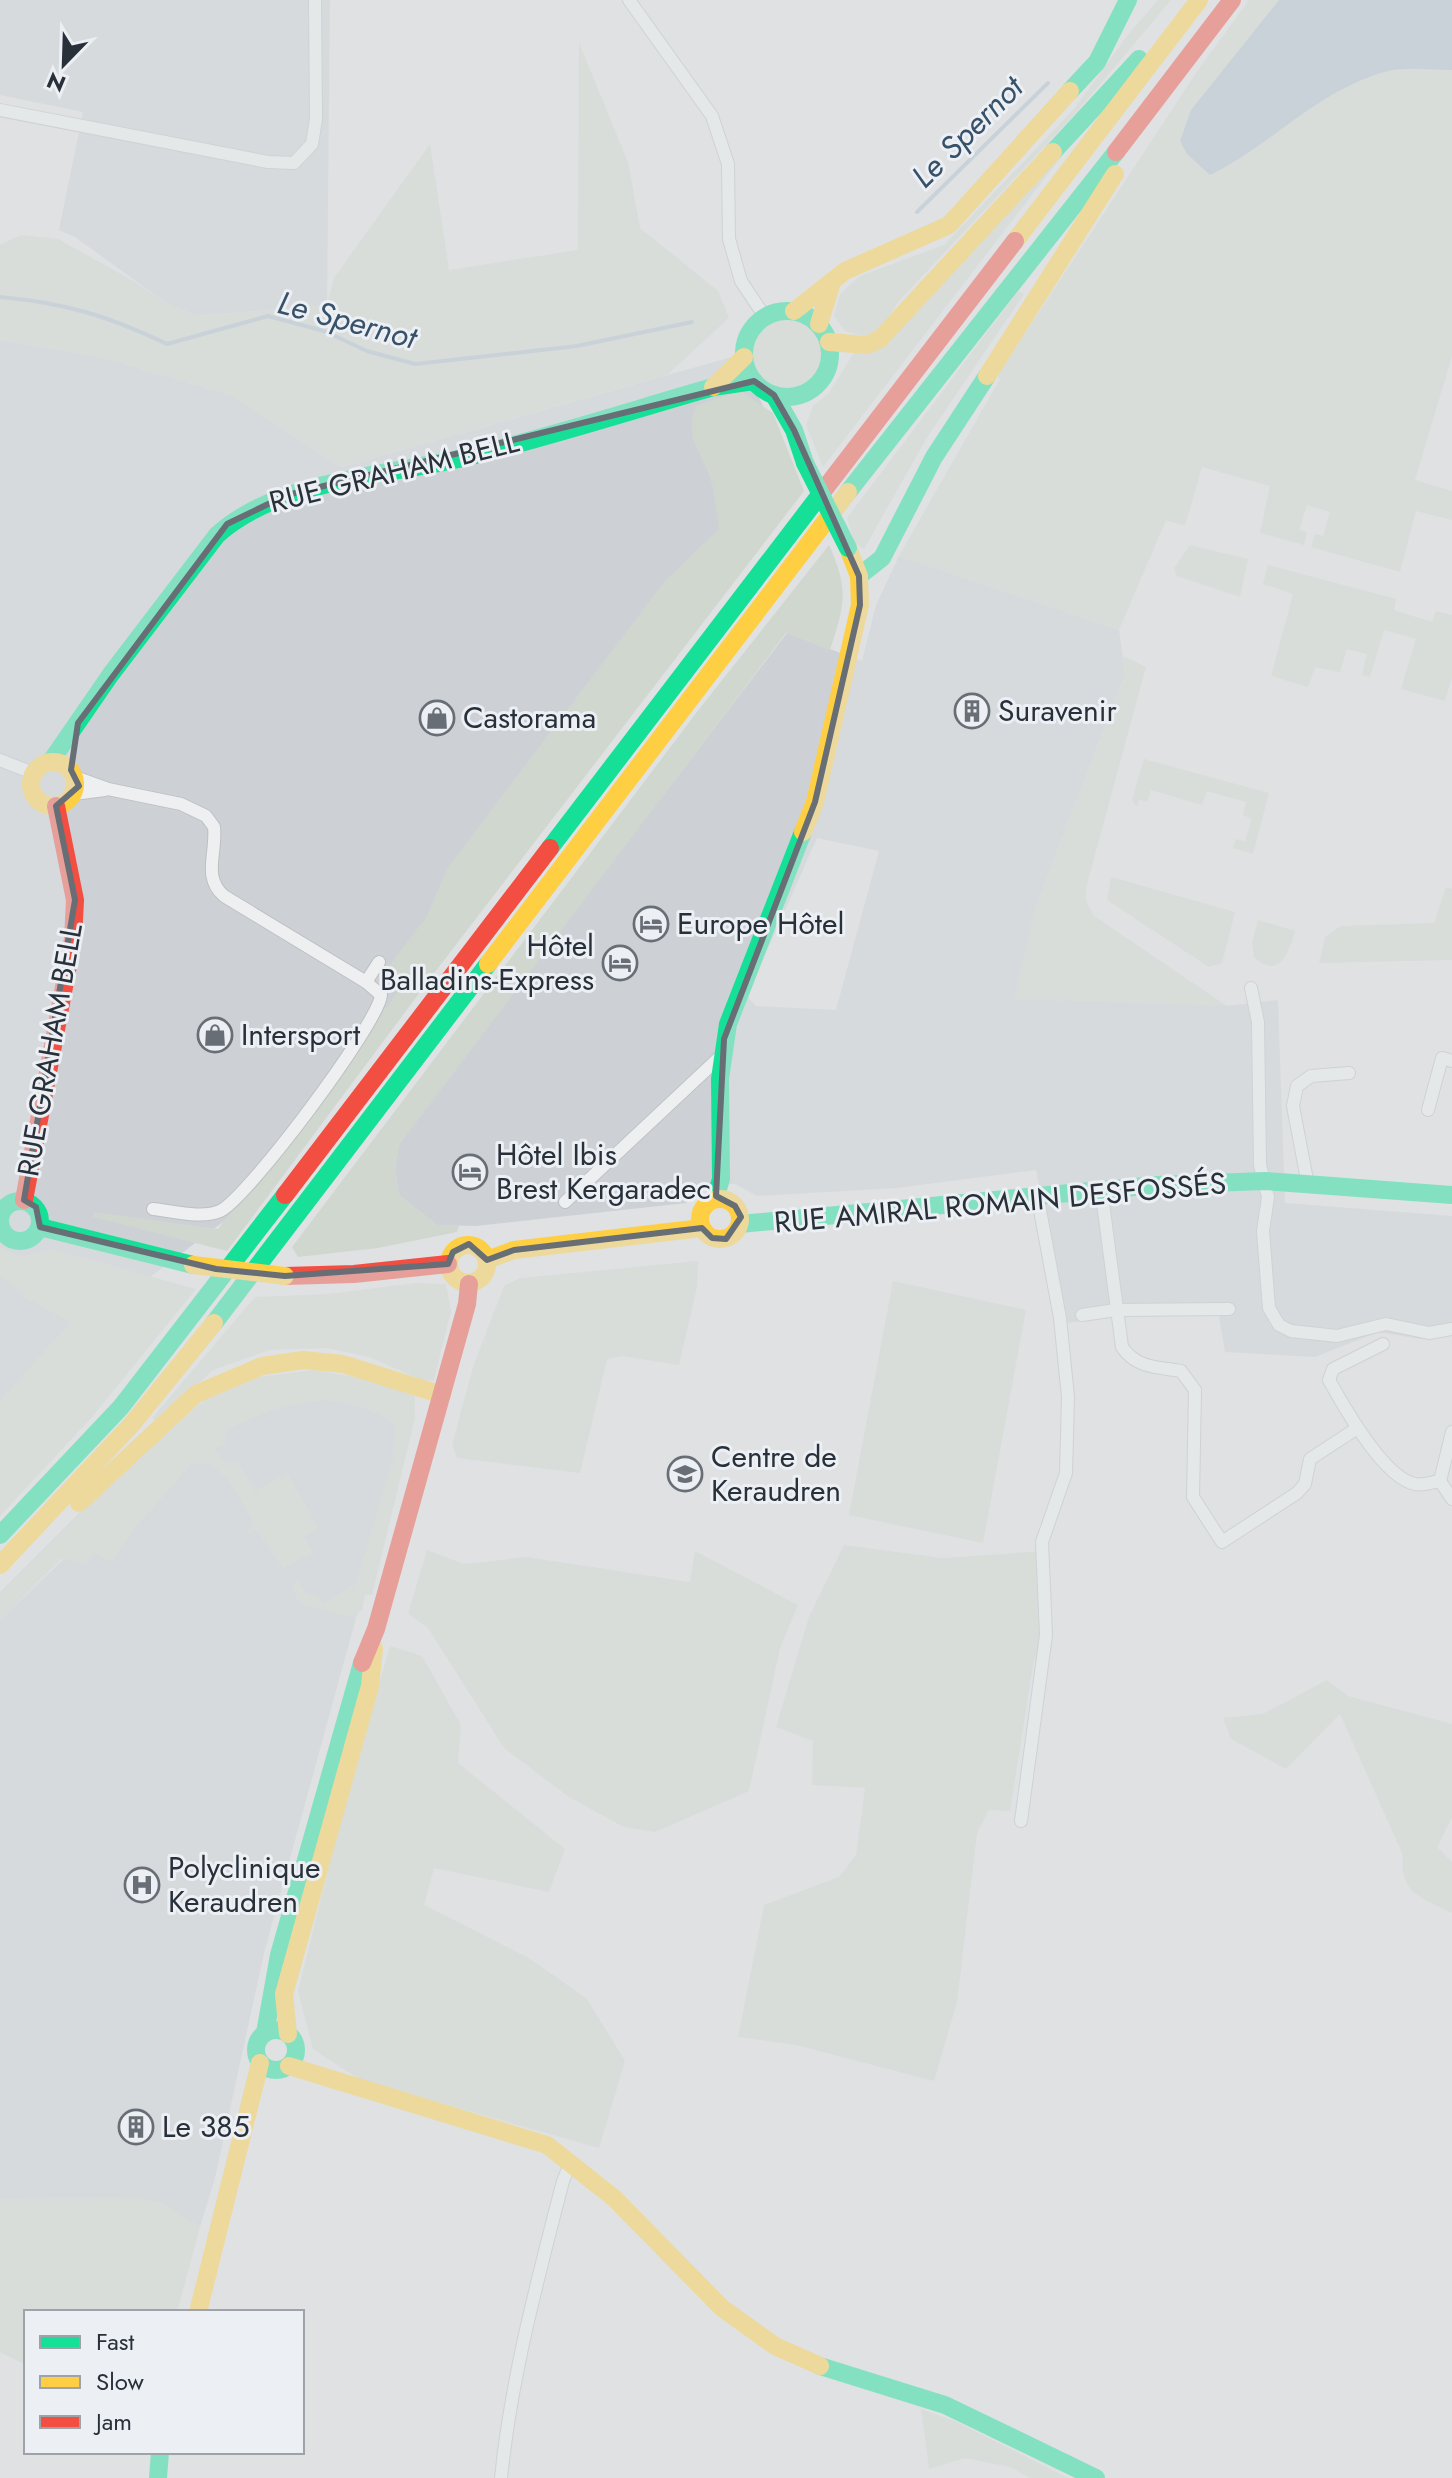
<svg xmlns="http://www.w3.org/2000/svg" width="1452" height="2478" font-family="Jost,sans-serif">
<rect width="100%" height="100%" fill="#dfe1e3"/>
<g fill="#cdd1d6" fill-rule="evenodd">
<path d="M0,0H330L327,305L197,316L166,303L75,237L59,230L83,112L0,95Z"/>
<path d="M0,340L105,358L233,396L341,467L739,355L793,470L227,1219L76,1333L0,1412Z"/>
<path d="M899,556L1119,630L1125,674L1035,909L1227,1006L1278,1000L1285,1203L1452,1216V1335L1421,1339L1378,1332L1315,1357L1225,1352L1219,1316H1126L1065,1323L1036,1170L897,1188L757,1196L735,1184L703,1185L686,1203L476,1226L437,1225L399,1195L395,1169L399,1145L415,1120L787,633L862,661L876,605ZM817,838L879,851L836,1010L756,1006L747,996Z"/>
<path d="M304,1394L397,1412L403,1447L264,1953L215,2178L200,2227L161,2203L140,2198L0,2199V1620L185,1443Z"/>
</g>
<g fill="#d0d7cf">
<path d="M1158,0H1171L1076,113L899,301L880,330L869,337L845,331L834,316L840,294L860,276L944,245L1074,109L1127,36Z"/>
<path d="M1249,0H1452V356L1415,480L1452,491V520L1416,511L1400,572L1311,547L1315,534L1323,536L1330,512L1307,505L1299,530L1307,532L1304,545L1260,533L1270,486L1202,467L1185,526L1166,520L1119,630L899,556L1000,379L997,376L1196,73Z"/>
<path d="M579,43L628,162L640,228L718,291L729,318L667,375L341,467L233,396L105,358L0,340V245L21,235L58,239L132,280L166,303L197,316L327,305L334,278L430,144L449,270L578,250Z"/>
<path d="M1064,153L823,467L806,425L813,406L829,393L855,351Z"/>
<path d="M1018,291L1024,294L926,439L864,549L854,542L847,518Z"/>
<circle cx="787" cy="353" r="35"/>
<path d="M740,391L773,413L804,491L435,972L227,1251L93,1217V1212L218,1229L398,992L384,973L427,916L447,869L664,582L719,529C716,514 716,498 712,484C705,455 682,439 696,406Z"/>
<path d="M829,545C849,590 845,604 830,650L786,633L399,1145L395,1169L399,1195L437,1225H459L457,1232L378,1248L298,1257L292,1247L700,708Z"/>
<path d="M1190,545L1248,559L1240,597L1177,576L1174,568Z"/>
<path d="M1268,565L1396,599L1394,610L1432,622L1436,611L1452,615V677L1445,701L1401,689L1416,639L1384,630L1370,677L1362,675L1367,654L1347,649L1340,672L1315,667L1308,687L1271,676L1293,594L1263,584Z"/>
<path d="M1123,656L1146,667L1086,888V901L1094,916L1227,1006L1014,999L1035,909L1125,674Z"/>
<path d="M1144,759L1269,793L1253,854L1233,848L1236,839L1245,841L1252,819L1243,815L1246,802L1207,791L1202,805L1151,790L1147,802L1139,800L1137,807L1132,800Z"/>
<path d="M1111,877L1235,912L1222,963L1209,967L1107,900Z"/>
<path d="M1446,887L1452,889V960L1319,963L1325,937L1341,926L1434,923Z"/>
<path d="M1258,920L1295,931C1289,951 1280,981 1254,957L1252,943Z"/>
<path d="M0,1247L21,1257L51,1249L196,1289L92,1417L0,1516V1401L70,1322L24,1297L0,1274Z"/>
<path d="M698,1261L697,1287L679,1365L622,1356L607,1359L580,1473L457,1458L452,1445L473,1367L504,1286L520,1278Z"/>
<path d="M893,1281L1026,1310L983,1543L849,1515Z"/>
<path d="M415,1283L446,1284L451,1311L434,1380L424,1381L369,1357L327,1348L269,1350L213,1370L157,1422L152,1418L255,1297L328,1294Z"/>
<path d="M313,1370L373,1380L415,1396V1418L372,1595H365L362,1610L350,1617L299,1603L292,1585L298,1580L305,1593L318,1597L323,1604L356,1584L393,1458L396,1425C334,1384 290,1402 227,1429L225,1445L215,1448L226,1464L238,1461L255,1491L287,1473L319,1529L304,1537L314,1552L283,1568L257,1530L248,1533L253,1520L228,1480L211,1464H191L136,1527L111,1562L95,1553L86,1564L61,1559L0,1620V1592L110,1482L204,1400L251,1378Z"/>
<path d="M844,1545L942,1558L1047,1551L1048,1639L1034,1659L1010,1811L989,1810L977,1833L957,2002L934,2081L796,2045L738,2037L764,1905L839,1877L856,1855L865,1788L812,1785L813,1741L776,1727L809,1617Z"/>
<path d="M427,1550L464,1564L527,1557L690,1582L695,1551L798,1605L780,1648L749,1791L655,1832L624,1827L569,1797L504,1748L428,1628L408,1614Z"/>
<path d="M390,1646L422,1656L461,1725L458,1763L565,1849L549,1892L434,1868L424,1905L529,1958L587,1999L625,2061L599,2148L362,2081L313,2049L298,1991L344,1806Z"/>
<path d="M1327,1680L1348,1696L1452,1724V1817L1437,1847L1452,1862V1913C1422,1898 1399,1894 1403,1855L1340,1714L1286,1769L1231,1739L1223,1718L1263,1714Z"/>
<path d="M140,2198L161,2203L200,2227L177,2312H26V2365L0,2352V2199Z"/>
<path d="M921,2409L957,2422L1068,2478H1030L1010,2467L965,2458L929,2469Z"/>
</g>
<path fill="#b0bfcb" d="M1279,0H1452V70C1431,70 1404,66 1384,72C1314,93 1273,144 1210,175L1187,154L1180,141L1191,110Z"/>
<g fill="none" stroke-linecap="round" stroke-linejoin="round">
<g stroke="#b0bfcb" stroke-width="4">
<path d="M917,212L1048,83"/>
<path d="M0,297C66,303 108,316 167,344L268,316L324,331L367,351L415,364L577,346L692,322"/>
</g>
<g stroke="#bdbfc1" stroke-width="14">
<g id="street">
<path d="M629,0L712,116L728,164L729,239L741,281L765,317"/>
<path d="M0,110L268,162L294,163L312,144L316,119L315,0"/>
<path d="M0,760L33,773"/>
<path d="M75,777L108,789L181,804L206,816L214,827C217,853 202,877 224,896L366,982L379,962"/>
<path d="M74,794L105,790"/>
<path d="M1251,988L1258,1022L1260,1165L1268,1197L1263,1231L1269,1308L1279,1325L1291,1331L1337,1336L1386,1324L1429,1333L1452,1329"/>
<path d="M1428,1110L1442,1058L1452,1061"/>
<path d="M1308,1185L1293,1106L1297,1086L1311,1076L1349,1073"/>
<path d="M1101,1188L1122,1347C1136,1368 1157,1367 1181,1371L1195,1390L1193,1497L1222,1542L1297,1493L1305,1484L1310,1459L1356,1429"/>
<path d="M565,1202L722,1055"/>
<path d="M153,1209C173,1211 202,1219 220,1211C246,1200 379,1023 381,995L366,982"/>
<path d="M1082,1315L1116,1310L1229,1309"/>
<path d="M1383,1344L1333,1369L1329,1380C1344,1407 1384,1478 1415,1484C1423,1486 1432,1482 1440,1481"/>
<path d="M1452,1432L1440,1481L1452,1499"/>
<path d="M1021,1821L1046,1635L1042,1542L1066,1473L1068,1397L1060,1318L1037,1194"/>
<path d="M501,2478C511,2378 538,2278 563,2181L571,2162"/>
</g>
</g>
<use href="#street" stroke="#eeeff0" stroke-width="12"/>
<g stroke="#16e098" stroke-width="18">
<path d="M1070,91L1097,62L1128,0"/>
<path d="M1053,152L1139,59"/>
<circle cx="787" cy="354" r="43"/>
<path d="M774,395L794,430L805,463"/>
<path d="M848,492L1116,152"/>
<path d="M859,576L882,558L934,457L987,376"/>
<path d="M51,761L111,674L217,535C280,478 391,476 471,456C552,436 633,410 713,387L754,381"/>
<path d="M550,848L823,491"/>
<path d="M715,1199L721,1179L720,1079L728,1024L803,832"/>
<circle cx="20" cy="1221" r="20"/>
<path d="M740,1224L1155,1185L1265,1181L1452,1195"/>
<path d="M40,1227L193,1265"/>
<path d="M214,1323L488,964"/>
<path d="M0,1535L121,1407L285,1195"/>
<circle cx="276" cy="2050" r="20"/>
<path d="M265,2033L279,1955L362,1663"/>
<path d="M820,2366L945,2405L1096,2478"/>
<path d="M158,2478L160,2452"/>
</g>
<g stroke="#ffcf43" stroke-width="18">
<path d="M1015,241L1199,0"/>
<path d="M794,311L845,271L949,225L1070,91"/>
<path d="M819,324L832,282"/>
<path d="M829,342L867,345L880,339L1053,152"/>
<path d="M987,376L1115,174"/>
<path d="M713,387L744,357"/>
<circle cx="53" cy="784" r="22"/>
<path d="M803,832L815,802L860,605L859,576L848,548"/>
<path d="M488,964L848,492"/>
<circle cx="720" cy="1219" r="20"/>
<circle cx="468" cy="1264" r="19"/>
<path d="M487,1260L514,1250L702,1228"/>
<path d="M79,1503L196,1394L262,1366L303,1360L343,1364L442,1395"/>
<path d="M0,1565L132,1424L214,1323"/>
<path d="M288,2034L284,1994L370,1686L374,1649"/>
<path d="M289,2066L547,2145L614,2198L722,2308L775,2346L820,2366"/>
<path d="M198,2312L260,2063"/>
</g>
<g stroke="#f24e42" stroke-width="18">
<path d="M1116,152L1232,0"/>
<path d="M823,491L1015,241"/>
<path d="M285,1195L550,848"/>
<path d="M24,1200L73,939L75,900L56,806"/>
<path d="M285,1276L354,1274L448,1264"/>
<path d="M362,1663L376,1629L467,1304L469,1284"/>
</g>
<path stroke="#16e098" stroke-width="18" d="M805,463L848,548"/>
<path stroke="#ffcf43" stroke-width="18" d="M193,1265L285,1276"/>
</g>
<path d="M0 0H1452V2478H0ZM754,381L774,395L794,430L859,576L860,605L815,802L724,1039L716,1196L735,1206L741,1217L726,1239L712,1238L702,1228L514,1250L487,1260L469,1244L453,1252L448,1264L285,1276L216,1269L40,1227L36,1207L24,1200L75,900L56,806L79,786L71,770L78,723L227,524L287,495Z" fill="#dfe1e3" fill-opacity=".55" fill-rule="evenodd"/>
<path fill="none" stroke="#686e75" stroke-width="6" stroke-linejoin="round" d="M754,381L774,395L794,430L859,576L860,605L815,802L724,1039L716,1196L735,1206L741,1217L726,1239L712,1238L702,1228L514,1250L487,1260L469,1244L453,1252L448,1264L285,1276L216,1269L40,1227L36,1207L24,1200L75,900L56,806L79,786L71,770L78,723L227,524L287,495Z"/>
<defs>
<g id="building-ring" transform="scale(1.8)"><circle r="9.5" fill="#eceff3" stroke="#686e75" stroke-width="1.5"/><path d="M-4-6H4V6H1V3H-1V6H-4ZM-2.5-4.3h1.7v1.8h-1.7ZM.8-4.3h1.7v1.8H.8ZM-2.5-1h1.7V.8h-1.7ZM.8-1h1.7V.8H.8Z" fill="#686e75"/></g>
<g id="shop-ring" transform="scale(1.8)"><circle r="9.5" fill="#eceff3" stroke="#686e75" stroke-width="1.5"/><path d="M-5-2.5h2.3a2.7 3.5 0 0 1 5.4 0H5L5.5 6h-11ZM-1.5-2.5h3a1.5 2.3 0 0 0-3 0Z" fill="#686e75"/></g>
<g id="hotel-ring" transform="scale(1.8)"><circle r="9.5" fill="#eceff3" stroke="#686e75" stroke-width="1.5"/><path d="M-6-4.5h1.5V1H6V5H4.5V3h-9V5H-6ZM-4 0a1.8 1.8 0 1 1 3.6 0ZM.5 0V-2.5h3Q6-2.5 6 0Z" fill="#686e75"/></g>
<g id="university-ring" transform="scale(1.8)"><circle r="9.5" fill="#eceff3" stroke="#686e75" stroke-width="1.5"/><path d="M0-5L7-2L0 1L-7-2ZM-4 1L0 2.5L4 1V4Q0 6-4 4Z" fill="#686e75"/></g>
<g id="hospital-ring" transform="scale(1.8)"><circle r="9.5" fill="#eceff3" stroke="#686e75" stroke-width="1.5"/><path d="M-5-5h3v3.5h4V-5h3V5h-3V1.5h-4V5h-3Z" fill="#686e75"/></g>
</defs>
<g fill-rule="evenodd">
<use href="#building-ring" x="972" y="711"/>
<use href="#shop-ring" x="437" y="718"/>
<use href="#hotel-ring" x="651" y="924"/>
<use href="#hotel-ring" x="620" y="963"/>
<use href="#shop-ring" x="215" y="1035"/>
<use href="#hotel-ring" x="470" y="1172"/>
<use href="#university-ring" x="685" y="1474"/>
<use href="#hospital-ring" x="142" y="1885"/>
<use href="#building-ring" x="136" y="2127"/>
</g>
<g text-anchor="middle" stroke-width="6" stroke-linejoin="round" paint-order="stroke">
<g font-size="30" fill="#28303a" stroke="#eceff3">
<text transform="translate(394 472) rotate(-14)" y="10">RUE GRAHAM BELL</text>
<text transform="translate(50 1050) rotate(-80)" y="10">RUE GRAHAM BELL</text>
<text transform="translate(1000 1203) rotate(-5)" y="10">RUE AMIRAL ROMAIN DESFOSSÉS</text>
</g>
<g font-size="30" fill="#28303a" stroke="#eceff3" text-anchor="start">
<text x="998" y="721">Suravenir</text>
<text x="463" y="728">Castorama</text>
<text x="677" y="934">Europe Hôtel</text>
<text x="594" y="956" text-anchor="end">Hôtel<tspan x="594" dy="34">Balladins-Express</tspan></text>
<text x="241" y="1045">Intersport</text>
<text x="496" y="1165">Hôtel Ibis<tspan x="496" dy="34">Brest Kergaradec</tspan></text>
<text x="711" y="1467">Centre de<tspan x="711" dy="34">Keraudren</tspan></text>
<text x="168" y="1878">Polyclinique<tspan x="168" dy="34">Keraudren</tspan></text>
<text x="162" y="2137">Le 385</text>
</g>
<g font-size="32" font-style="italic" fill="#375169" stroke="#eceff3">
<text transform="translate(967 132) rotate(-45)" y="11">Le Spernot</text>
<text transform="translate(347 320) rotate(15)" y="11">Le Spernot</text>
</g>
</g>
<rect x="24" y="2310" width="280" height="144" fill="#eceff3" stroke="#9ea3a9" stroke-width="2"/>
<rect x="40" y="2336" width="40" height="12" fill="#16e098" stroke="#9ea3a9" stroke-width="2"/>
<text x="96" y="2350" font-size="24" fill="#28303a">Fast</text>
<rect x="40" y="2376" width="40" height="12" fill="#ffcf43" stroke="#9ea3a9" stroke-width="2"/>
<text x="96" y="2390" font-size="24" fill="#28303a">Slow</text>
<rect x="40" y="2416" width="40" height="12" fill="#f24e42" stroke="#9ea3a9" stroke-width="2"/>
<text x="96" y="2430" font-size="24" fill="#28303a">Jam</text>
<g transform="translate(64 64) rotate(203)" stroke="#eceff3" stroke-width="6" paint-order="stroke">
<path d="M0-6L14 30L0 20L-14 30Z" fill="#28303a"/>
<text y="-12" font-size="22" font-weight="bold" text-anchor="middle" fill="#28303a">N</text>
</g>
</svg>
